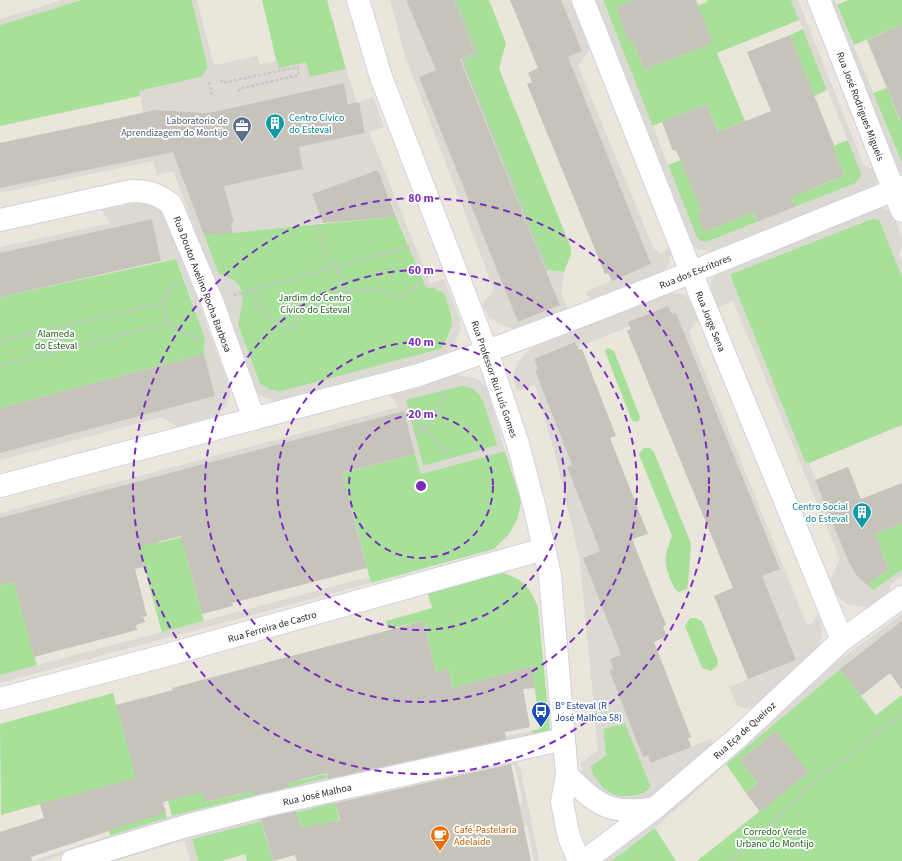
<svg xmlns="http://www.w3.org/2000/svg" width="902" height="861" font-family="'Source Sans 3',sans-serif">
<rect width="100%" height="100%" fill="#ebe6db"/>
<g fill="#a7e099">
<path d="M81,0H192L208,68L201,77L139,91L140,96L0,126V25Z"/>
<path d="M262,0H327L346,69L310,77L278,68Z"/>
<path d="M454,0H489L506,43L499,69L571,248V254L564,272L546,270L461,59L475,53Z"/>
<path d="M603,0H634L616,8L633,40L644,69L684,54L672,24L698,5L707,2V0H791L799,20L717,53L745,121L723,130L719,133L707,104L652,126Z"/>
<path d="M848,0H902V25L854,45L837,5Z"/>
<path d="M803,29L827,90L814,96L790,35Z"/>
<path d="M887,88L899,119L902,118V163L873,93Z"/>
<path d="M731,140L808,191L844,175L833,146L848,140L862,175L856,183L795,207L787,188L685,170L702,212L704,232L754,212L757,222L707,242L700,241L696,236L668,165Z"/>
<path d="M396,217L426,287L435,288L444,293C454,319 456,325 441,349L279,392L268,389L260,384L204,235Z"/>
<path d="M874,218L880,221L902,277V425L809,463L805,462L731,278V274Z"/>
<path d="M176,259L205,338L204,354L0,408V297Z"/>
<path d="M608,348L614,351L640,417L638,422L632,421L606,354L605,350Z"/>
<path d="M460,386C466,386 472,387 477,392C487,402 493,432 498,446L423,466L405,400Z"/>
<path d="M644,448H650L654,452L690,541L691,546L688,584L687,589L679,592C674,589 673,585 670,579C663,560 665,555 672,536L640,457L639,453Z"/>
<path d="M505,451L521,501L518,518L509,534L494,549L371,583L348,494L330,498L324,478L415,454L421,474Z"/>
<path d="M152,522L158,543L212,529L188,562L204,622L162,633L139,548L129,550Z"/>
<path d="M902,523V570L874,590L867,585L889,569L875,534Z"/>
<path d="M498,572C521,577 529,585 538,607L550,732L535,735L531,731L540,729L532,666L457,687L462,708L453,688L448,669L436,672L423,621L388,629L386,621L432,608L427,591Z"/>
<path d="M14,582L37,666L0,675V585Z"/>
<path d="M690,618H695L702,621L718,661L717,666L711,671L702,668L685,626Z"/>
<path d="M840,669L876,715L902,695V861H697L808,773L776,731L740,760L758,783L746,793L726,764Z"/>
<path d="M113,693L130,756L165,746L154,773L167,818L110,836L101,797L118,783L1,815L0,724Z"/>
<path d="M625,723L651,787C646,793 638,796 631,796C626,796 619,797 614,795C602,791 594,778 590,767L606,755L603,729Z"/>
<path d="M290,748L298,781L326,774L327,778L172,816L168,801L197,768L206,802L241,794L238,780L258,792L289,784L280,749Z"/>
<path d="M335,802L339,820L326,823L330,839L306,845L296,812Z"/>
<path d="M261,821L273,861H247L245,854L222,861H198L192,839Z"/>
<path d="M655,828L676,861H611Z"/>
</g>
<g fill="#dbd9d2" fill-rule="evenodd">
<path d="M62,0H81L0,25V19Z"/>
<path d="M192,0H197L214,65L257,56L260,64L277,61L279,68L306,62L310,77L346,69L357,103L349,105L344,83L222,110L237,183L303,169L299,147L365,133L359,102L373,96L384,127L369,132L430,283L444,279L460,319V331L451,350L442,356L281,402L272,400L261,396L255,389L173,171L157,175L153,161L0,193V188L152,156L139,91L201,77L208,68ZM174,111L207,113L181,147ZM217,159L234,222L231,223L233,233L323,223L312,194L378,171L426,287L435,288L444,293L453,316L450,335L441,349L279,392L268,389L260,384L238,325L243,299L240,287L234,280L218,273L179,167Z"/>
<path d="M390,0H406L436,70L419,77L518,322L560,305L546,270L564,272L561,292L567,308L565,312L524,327L512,328L501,325L489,317L482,305L494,290L405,56Z"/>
<path d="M561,0H570L590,49L578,66L654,249L662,254L670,244L671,254L669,264L664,272L591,299L585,292L651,264L568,57L581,51Z"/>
<path d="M594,0H603L696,236L700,241L707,242L856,183L862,175L791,0H798L864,166L874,169L877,179L876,183L873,187L713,252L698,249L693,246Z"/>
<path d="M829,0H835L902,163V172L898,170Z"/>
<path d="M143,202L153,205L161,211L169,223L228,383L230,395L226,405L218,415L178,427L162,417L0,460V453L215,396L204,354L205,338L184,278L176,259L161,261L152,219L0,253V247L111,223L101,210Z"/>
<path d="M880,208L887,209L893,214L902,238V247L899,253L902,261V277L880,221L874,218L731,274V278L805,462L809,463L849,563L857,576L874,590L902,570V576L890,585V596L875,607H862L847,604L836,595L829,583L840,559L733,301L718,307L711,291V282L716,274L729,268Z"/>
<path d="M669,293L685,295L693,304L699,319L689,332L806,623L811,625L818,614L821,622L822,634L819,646L754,708H743L737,705L729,687L796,660L762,576L780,568L676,313L672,314L668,306L628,322L630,326L577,348L575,342L534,359L572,465L567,467L600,551L583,558L617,645L626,653L610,659L613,669L609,670L643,757L648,755L651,763L713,738L712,745L656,794L643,802L615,803L590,786L583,774L581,763L598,750L580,561L556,458L535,385L517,391L513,376L517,365L525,353L535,347ZM625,723L651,787L647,792L634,796H615L603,788L594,776L590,767L606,755L603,729Z"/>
<path d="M457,375L475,378L483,383L487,389L505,451L421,474L404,412L0,518V513L399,407L389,394ZM460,386H468L477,391L482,398L498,445L423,466L406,400Z"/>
<path d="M369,577L371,583L0,683V675Z"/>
<path d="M902,614V625L840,669L726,764L655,828L611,861H605L677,804L837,662Z"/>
<path d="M531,731L535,735L176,820L43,861H31L172,816L327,778V774Z"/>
<path d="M512,759L520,767L539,858L538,861H534L527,825L523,826L519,805L523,804L515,766L510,762L409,784L192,839L198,861H190L184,840L115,861H104L183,836L310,804Z"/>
</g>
<g fill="#c6c3bb">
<path d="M406,0H454L475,53L460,59L560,305L518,322L419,77L436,70Z"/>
<path d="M510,0H561L582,51L568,57L651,264L612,281L608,273L605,274L527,84L532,82L528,73L538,68Z"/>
<path d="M634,0H696L713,43L644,69L633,40L629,42L616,8Z"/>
<path d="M902,25V122H901L867,40Z"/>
<path d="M790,35L834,145L833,146L844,175L791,198L795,207L757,222L754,212L704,232L697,214L702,212L676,150L673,151L662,122L707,104L718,132L771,111L747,52Z"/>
<path d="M344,83L348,104L359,102L365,133L299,147L303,169L224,186L234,222L231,223L233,233L204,235L173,152L0,188V143L156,110L209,113Z"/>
<path d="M378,170L396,217L323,223L312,194Z"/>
<path d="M152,219L161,261L0,297V253Z"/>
<path d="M668,306L672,314L676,313L780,569L762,576L796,660L748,679L714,596L733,588L627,331L631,329L628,322Z"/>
<path d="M575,342L579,350L582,349L616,436L610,438L648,534L632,539L666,625L663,627L667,636L654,642L691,737L688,738L691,747L651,763L648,755L643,757L609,670L613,669L610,659L621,655L583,558L600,551L567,467L572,465L535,370L538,369L534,359Z"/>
<path d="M204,354L215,396L0,453V408Z"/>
<path d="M404,411L415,454L342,473L367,568L232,603L233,606L202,614L181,536L139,547L144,567L135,569L147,616L143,617L145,622L136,625L137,630L34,657L14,582L0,585V518Z"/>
<path d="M848,467L861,499L902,483V523L875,534L889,569L867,585L857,576L849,563L815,480Z"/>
<path d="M423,621L436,672L448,669L453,688L532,666L535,688L523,689L530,727L505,732L506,739L328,779L327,773L288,783L289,787L254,795L253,791L205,802L203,792L163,802L166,812L31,857L32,861H0V832L44,818L40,804L136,778L116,705L173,690L172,688Z"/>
<path d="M902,621V690L890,673L861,696L840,669Z"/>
<path d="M776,731L809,772L760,812L746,793L758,783L740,760Z"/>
<path d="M511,764L531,861H297L295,855L273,861L261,819L296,811L301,828L340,820L335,803Z"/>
</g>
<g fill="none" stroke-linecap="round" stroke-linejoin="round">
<g stroke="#d0d1e1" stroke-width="24">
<g id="minor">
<path d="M358,0L381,77L487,352L518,444L535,509L550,575L567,775L562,802L569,837L579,861"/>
<path d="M583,0L691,272L842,640"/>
<path d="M819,0L902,211"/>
<path d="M0,220L131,191C148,191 158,194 171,204L213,304L254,419"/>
<path d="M0,486L419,375C583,319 742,251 902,187"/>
<path d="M0,699L167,655L544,549"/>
<path d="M567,775C597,805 611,816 655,808"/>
<path d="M72,861L186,826L263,806L564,739"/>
<path d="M584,861L655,808L737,738L842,640L902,597"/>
</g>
</g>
<g stroke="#c7c7c7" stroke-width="2.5" stroke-dasharray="3 2" stroke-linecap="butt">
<path d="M456,0L478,55L463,61L548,270"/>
<path d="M222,80V83L298,67L299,75L239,89V92"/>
<path d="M209,82L212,97"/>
<path d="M175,158L215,150"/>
<path d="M317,224L332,267"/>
<path d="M336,266L343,291"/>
<path d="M178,281C149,305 168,335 201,338"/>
<path d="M255,289L257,310L292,330L304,312L321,301L343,291L370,289L406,297L422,278"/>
<path d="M234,295L410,246"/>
<path d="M59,327L65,349"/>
<path d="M0,341L163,303"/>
<path d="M0,365L170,323"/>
<path d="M410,417L438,442L451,458"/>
<path d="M415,435C431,426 443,409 444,390"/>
<path d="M730,861L816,780L902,715"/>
</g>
<use href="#minor" stroke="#fff" stroke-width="22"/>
</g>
<g fill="none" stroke="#7b2cbf" stroke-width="2" stroke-dasharray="7 5">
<circle cx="421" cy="486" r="72"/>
<circle cx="421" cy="486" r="144"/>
<circle cx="421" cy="486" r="216"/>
<circle cx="421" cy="486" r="288"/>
</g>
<defs>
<g id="building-pin" transform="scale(1)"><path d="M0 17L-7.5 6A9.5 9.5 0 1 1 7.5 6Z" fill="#0f9aa8" stroke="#fff"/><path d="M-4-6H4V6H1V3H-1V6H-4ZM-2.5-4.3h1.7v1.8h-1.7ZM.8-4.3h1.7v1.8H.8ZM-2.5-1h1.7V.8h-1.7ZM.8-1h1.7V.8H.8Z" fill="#fff"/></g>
<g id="office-pin" transform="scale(1)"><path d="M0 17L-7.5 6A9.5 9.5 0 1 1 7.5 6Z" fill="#5c6f8a" stroke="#fff"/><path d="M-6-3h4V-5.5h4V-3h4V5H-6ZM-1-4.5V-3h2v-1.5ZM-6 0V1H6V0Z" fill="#fff"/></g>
<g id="bus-pin" transform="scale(1)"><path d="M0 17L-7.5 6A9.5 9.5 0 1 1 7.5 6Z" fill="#1a4fb4" stroke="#fff"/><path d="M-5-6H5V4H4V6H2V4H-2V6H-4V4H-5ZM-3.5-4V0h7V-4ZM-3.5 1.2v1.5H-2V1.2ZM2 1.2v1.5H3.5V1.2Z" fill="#fff"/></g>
<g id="cafe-pin" transform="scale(1)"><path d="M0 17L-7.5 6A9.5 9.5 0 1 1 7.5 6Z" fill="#e8710a" stroke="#fff"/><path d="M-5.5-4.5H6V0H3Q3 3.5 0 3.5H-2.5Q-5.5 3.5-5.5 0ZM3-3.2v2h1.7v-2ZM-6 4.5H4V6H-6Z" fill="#fff"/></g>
</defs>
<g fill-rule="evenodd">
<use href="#building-pin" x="275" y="123"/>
<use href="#office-pin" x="242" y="126"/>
<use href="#building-pin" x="862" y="512"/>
<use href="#bus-pin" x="541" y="711"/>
<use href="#cafe-pin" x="440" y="835"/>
</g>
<g text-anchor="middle" stroke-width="3.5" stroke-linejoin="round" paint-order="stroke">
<g font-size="10" fill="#292929" stroke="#fff">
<text transform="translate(861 106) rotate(69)" y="4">Rua José Rodrigues Migueis</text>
<text transform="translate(695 271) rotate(-22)" y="4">Rua dos Escritores</text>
<text transform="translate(203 284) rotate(69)" y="4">Rua Doutor Avelino Rocha Barbosa</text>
<text transform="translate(711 321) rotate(68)" y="4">Rua Jorge Sena</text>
<text transform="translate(495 379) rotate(71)" y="4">Rua Professor Rui Luís Gomes</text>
<text transform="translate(272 626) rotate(-16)" y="4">Rua Ferreira de Castro</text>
<text transform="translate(744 730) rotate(-42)" y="4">Rua Eça de Queiroz</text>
<text transform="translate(317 794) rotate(-13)" y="4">Rua José Malhoa</text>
</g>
<g font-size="10" fill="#0d838f" stroke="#fff" text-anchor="start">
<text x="289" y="121">Centro Cívico<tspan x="289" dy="12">do Esteval</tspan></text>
<text x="848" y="510" text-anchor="end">Centro Social<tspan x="848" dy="12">do Esteval</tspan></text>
</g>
<g font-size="10" fill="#4e5e75" stroke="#fff" text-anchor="end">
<text x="228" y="124">Laboratorio de<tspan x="228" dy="12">Aprendizagem do Montijo</tspan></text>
</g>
<g font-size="10" fill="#21631c" stroke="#fff">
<text x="315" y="301">Jardim do Centro<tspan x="315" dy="12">Cívico do Esteval</tspan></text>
<text x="56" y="337">Alameda<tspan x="56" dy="12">do Esteval</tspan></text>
<text x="775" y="835">Corredor Verde<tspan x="775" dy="12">Urbano do Montijo</tspan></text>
</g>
<g font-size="10" fill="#164399" stroke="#fff" text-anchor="start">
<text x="555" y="709">Bº Esteval (R<tspan x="555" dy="12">José Malhoa 58)</tspan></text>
</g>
<g font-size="10" fill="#c56008" stroke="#fff" text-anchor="start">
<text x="454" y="833">Café-Pastelaria<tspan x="454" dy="12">Adelaide</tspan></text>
</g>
</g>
<circle cx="421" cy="486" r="6" fill="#7b2cbf" stroke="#fff" stroke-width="2"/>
<g font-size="12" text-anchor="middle" font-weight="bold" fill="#7b2cbf" stroke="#fff" stroke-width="3.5" stroke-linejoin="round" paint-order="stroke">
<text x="421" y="202">80 m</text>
<text x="421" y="274">60 m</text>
<text x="421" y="346">40 m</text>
<text x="421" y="418">20 m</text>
</g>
</svg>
